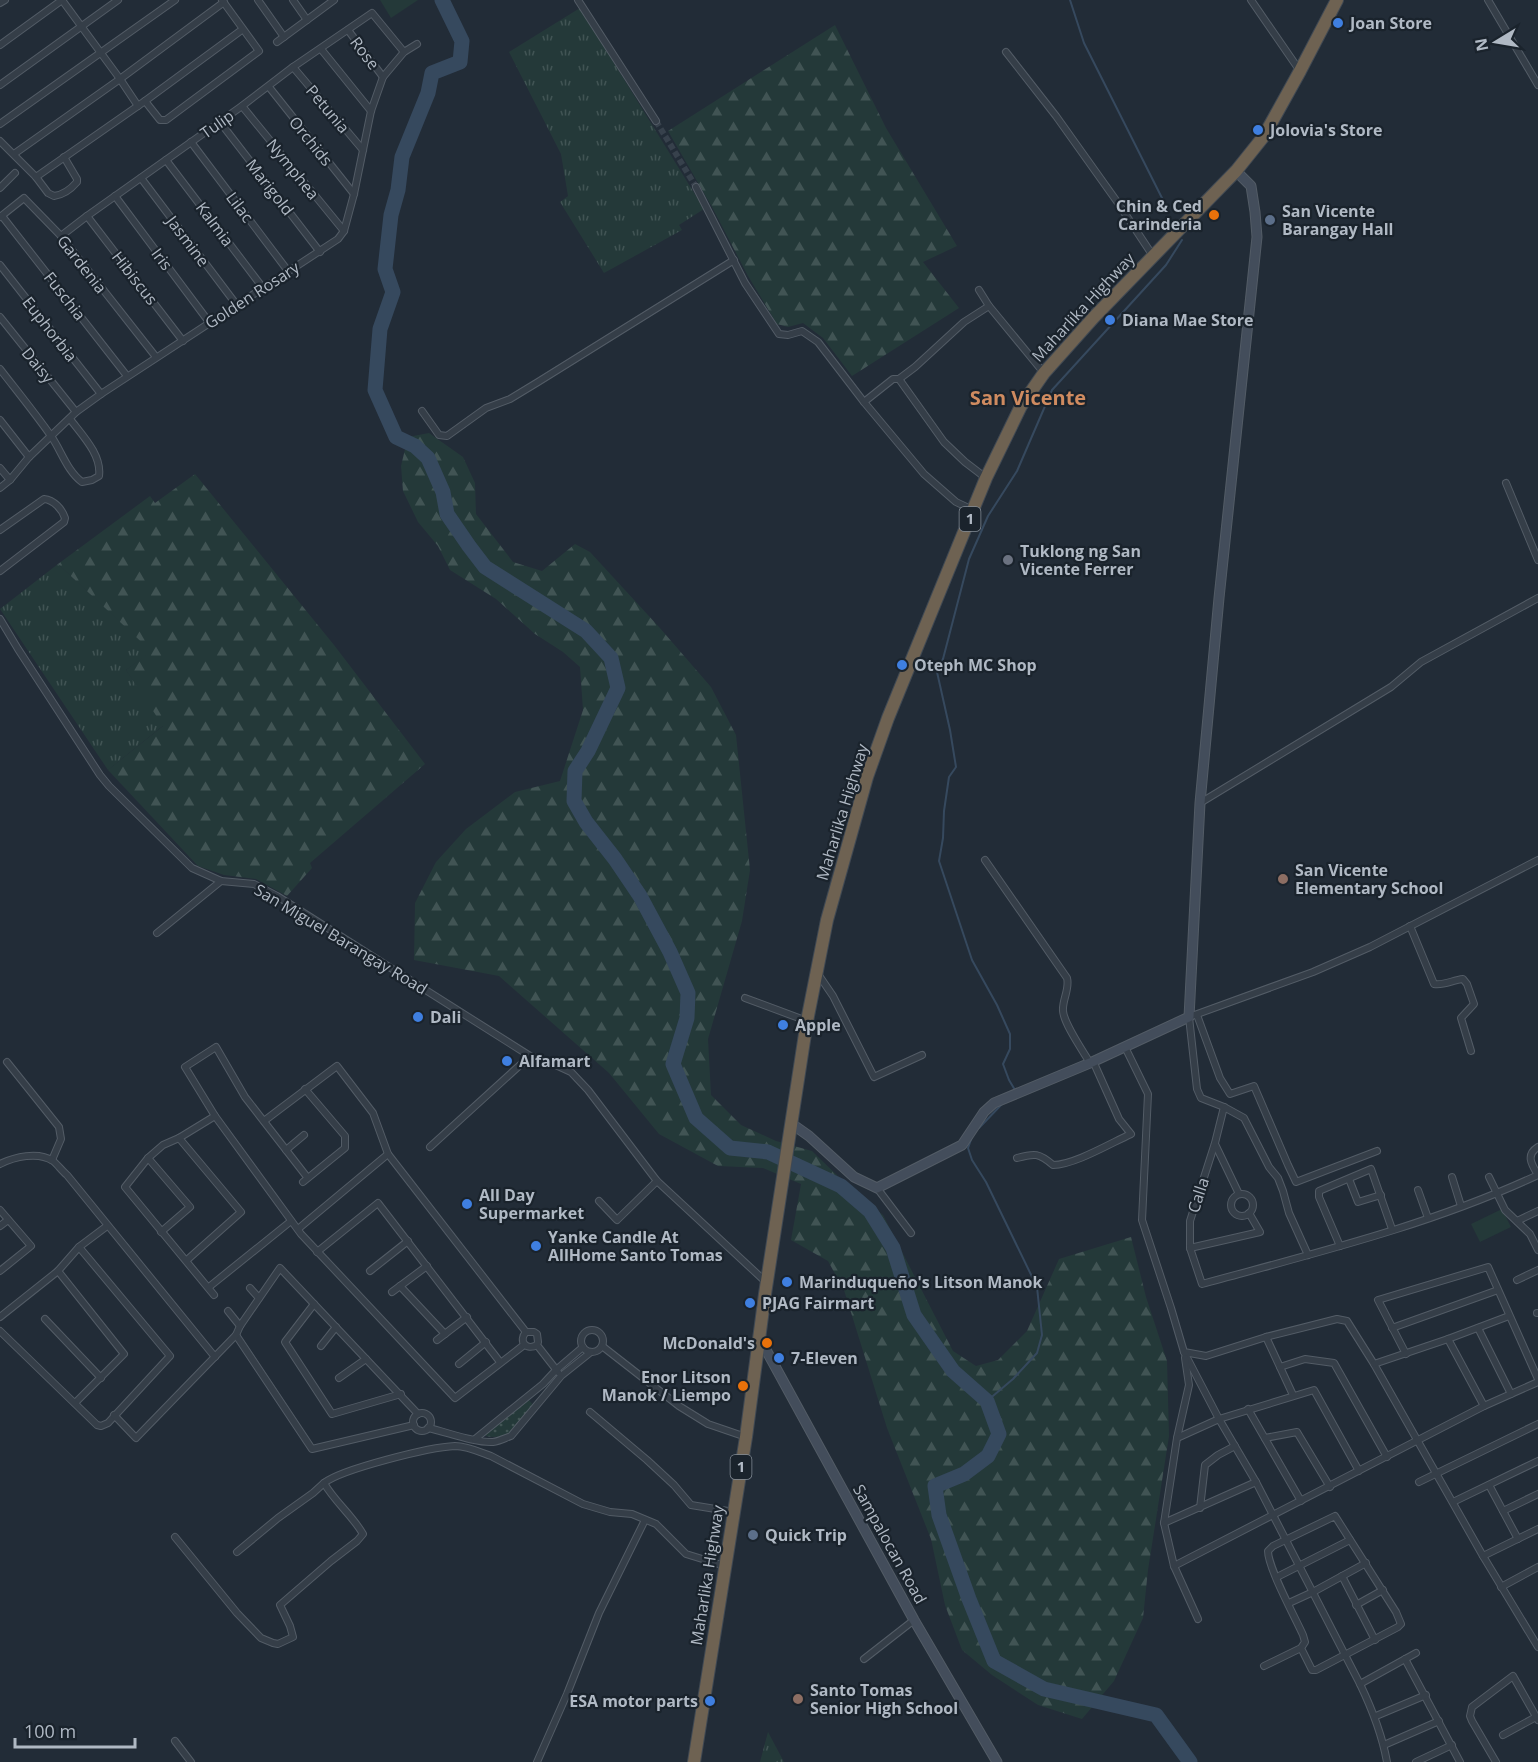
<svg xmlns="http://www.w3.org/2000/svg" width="1538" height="1762" font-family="'Open Sans',sans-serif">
<defs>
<pattern id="grass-tufts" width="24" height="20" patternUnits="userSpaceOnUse" patternTransform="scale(1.5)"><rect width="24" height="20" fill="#243939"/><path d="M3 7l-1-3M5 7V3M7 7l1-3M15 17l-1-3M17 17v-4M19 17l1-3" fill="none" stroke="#415454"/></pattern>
<pattern id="forest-firs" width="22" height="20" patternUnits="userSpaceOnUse" patternTransform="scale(1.5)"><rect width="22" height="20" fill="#243939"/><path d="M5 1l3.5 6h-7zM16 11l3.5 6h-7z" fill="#415454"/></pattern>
<pattern id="park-dots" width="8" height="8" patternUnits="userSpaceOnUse" patternTransform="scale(1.5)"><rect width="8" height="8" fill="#243939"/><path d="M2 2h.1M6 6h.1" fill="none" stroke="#415454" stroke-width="1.8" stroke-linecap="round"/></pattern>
</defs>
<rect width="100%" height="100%" fill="#222c37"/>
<g fill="url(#grass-tufts)">
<path d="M580,8L704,209L679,225L682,230L604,273L560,202L568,196L561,154L509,52Z"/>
<path d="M58,564L152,651L126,670L164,725L108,770L0,609Z"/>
<path d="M768,1732L784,1762H760Z"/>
</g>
<g fill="url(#forest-firs)">
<path d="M835,25L886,128L957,246L923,262L959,308L852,376L823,338L803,323L788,327L777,324L748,276L712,207L668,131Z"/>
<path d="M429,433L463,457L475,483L476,514L513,562L542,571L575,544L590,552L659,627L711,687L736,735L750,870L742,921L708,1039L711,1095L741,1125L776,1141L812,1151L845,1183L883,1215L953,1351L976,1366L998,1360L1027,1331L1059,1259L1131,1237L1146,1297L1167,1361L1169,1436L1148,1570L1143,1618L1114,1681L1082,1719L1038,1705L992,1675L962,1650L945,1605L931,1539L887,1428L844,1290L828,1261L791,1240L801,1184L763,1168L718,1166L659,1134L609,1073L499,976L414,960L415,903L436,862L466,829L515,792L560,781L583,710L580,667L563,652L535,634L496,599L450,570L438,546L418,522L403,491L401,466L408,437Z"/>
<path d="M195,474L334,645L425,764L310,863L312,868L287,896L256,879L224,875L198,866L108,770L163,726L126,670L151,651L58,564L150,496L155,503Z"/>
</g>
<path fill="url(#park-dots)" d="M529,1400L534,1406C520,1422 510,1442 486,1436V1432Z"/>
<g fill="#243939">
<path d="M380,0H418L391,18Z"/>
<path d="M1502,1209L1511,1227L1480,1242L1471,1224Z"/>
</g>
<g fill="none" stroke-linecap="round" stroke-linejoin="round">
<g stroke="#36495e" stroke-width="2">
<path d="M1070,0L1084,43L1166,206"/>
<path d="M1014,1091L1015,1090L1009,1080L1003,1064L1010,1049V1034L997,1005L972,960L939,861L943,838L944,811L949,777L956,767L950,730L937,672L943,659L969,559L988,516L1017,471L1052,390L1166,265L1182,240"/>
<path d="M979,1128L1002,1104"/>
<path d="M972,1137L968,1148L972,1160L986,1182L1037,1287L1042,1335L1037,1353L1013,1379L987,1401"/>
</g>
<path stroke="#36495e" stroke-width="15" d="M442,0L462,41L460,62L432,73L428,93L402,157L398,190L391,215L385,269L393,292L380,329L375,390L396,437L415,446L428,458L443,492L447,514L469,546L485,567L586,631L611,658L618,688L588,751L575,771L574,801L586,822L615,859L640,896L670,952L688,993L687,1018L673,1064L696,1118L730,1148L768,1152L841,1186L870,1211L893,1248L914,1315L953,1371L987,1401L999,1434L988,1456L964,1474L935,1486L939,1515L969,1599L994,1661L1044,1689L1156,1715L1190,1762"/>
<path stroke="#37414c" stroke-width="6" stroke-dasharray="6 3" stroke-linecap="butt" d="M656,121L696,187"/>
<g stroke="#535c66" stroke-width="8">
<g id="street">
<path d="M62,0L120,79L224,2"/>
<path d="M222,0L259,51L166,120H160L145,101L243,29"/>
<path d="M258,0L284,37"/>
<path d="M293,0L307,20"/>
<path d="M578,0L656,121"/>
<path d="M1251,0L1300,71"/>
<path d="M1488,0L1538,85"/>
<path d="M0,3L5,0"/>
<path d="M348,30L383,77"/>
<path d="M277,42L334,0"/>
<path d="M0,45L62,0"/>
<path d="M321,49L371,111"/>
<path d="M1006,52L1056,116L1118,203L1153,256"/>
<path d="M293,67L363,150"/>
<path d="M0,85L118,0"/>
<path d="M269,87L354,194"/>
<path d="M242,106L344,231"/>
<path d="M220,122L320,252"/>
<path d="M0,124L175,0"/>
<path d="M0,141L36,177L145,101"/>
<path d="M191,142L288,271"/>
<path d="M14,154L120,79L138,106"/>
<path d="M166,160L263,288"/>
<path d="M36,177L48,193L54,196C62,195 71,189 77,182V179L64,157"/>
<path d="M141,178L236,304"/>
<path d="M696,187L745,283L779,334L788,335L802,331L818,342L864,402L924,474L956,502L973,510"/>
<path d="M0,188L15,173"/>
<path d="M115,196L209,322"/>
<path d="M2,216L127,376"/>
<path d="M87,216L183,341"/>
<path d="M0,217L24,198L61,236L156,357"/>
<path d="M61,236L87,216L242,106L293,67L372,13L404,52"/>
<path d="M0,265L101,394"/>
<path d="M979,290L989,306"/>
<path d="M0,317L76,412"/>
<path d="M0,369C17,391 35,413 51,436C61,450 67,471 82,482L92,480L99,476C102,455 82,435 70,419"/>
<path d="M899,379L944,442L965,462L986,478"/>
<path d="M864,402L893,379H899L915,367L964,322L989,306L1044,373"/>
<path d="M422,411L439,435L447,436L486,408L510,399L538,382L734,260"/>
<path d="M0,420L29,457"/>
<path d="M0,468L10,480"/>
<path d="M1506,483L1538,560"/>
<path d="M0,488L10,480L29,457L76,412L101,394L338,239L344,231L354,194L371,111L383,77L404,52L417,44"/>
<path d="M0,530L44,499C54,500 62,509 65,518L64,522L0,571"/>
<path d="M0,619L18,649L100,775L109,786L192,868L221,881L254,884L277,896L530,1056L558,1066L571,1072L588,1090L657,1181L767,1283"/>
<path d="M1200,803L1391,687L1421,662L1538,598"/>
<path d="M985,860L1067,978C1070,989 1062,1000 1063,1011C1064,1024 1083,1051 1090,1063"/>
<path d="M1410,926L1434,984C1443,986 1453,980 1463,979L1467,984L1474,1004L1461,1018L1471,1051"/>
<path d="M157,933L221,881"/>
<path d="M818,974L833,996L874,1077L922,1055"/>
<path d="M745,998L807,1021"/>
<path d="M1197,1015L1220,1078L1230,1094L1254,1086L1288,1165L1296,1182L1377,1151"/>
<path d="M1125,1047L1148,1094L1142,1220L1171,1308L1184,1352L1206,1356L1266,1337L1337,1319L1347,1321L1374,1364L1483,1556L1538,1647"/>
<path d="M7,1062L59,1127L61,1139L52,1160"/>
<path d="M1224,1107L1215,1143L1190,1221V1248L1202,1284C1315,1253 1431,1225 1538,1175"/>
<path d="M264,1121L337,1066L373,1113L388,1154L526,1332"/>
<path d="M179,1138L241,1212L187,1260"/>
<path d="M1215,1144L1239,1194"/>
<path d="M430,1147L530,1056"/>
<path d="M286,1150L304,1135"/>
<path d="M148,1158L190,1207L161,1232"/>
<path d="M1017,1158C1035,1153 1039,1153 1053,1165C1074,1165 1111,1143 1131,1134L1119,1119L1093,1061"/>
<path d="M0,1164C14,1157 38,1151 53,1161C58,1165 62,1171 67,1175L215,1357"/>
<path d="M1538,1175C1532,1165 1525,1155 1538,1147"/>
<path d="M307,1177L245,1097L216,1047L185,1067L215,1116L301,1234L455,1398L524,1345"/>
<path d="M1452,1177L1461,1206"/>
<path d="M1489,1177L1505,1210L1530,1234L1538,1250"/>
<path d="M1349,1179L1358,1202L1381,1195"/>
<path d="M303,1182L345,1148V1136L305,1089"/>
<path d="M877,1188L911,1233"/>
<path d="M1418,1190L1428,1218"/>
<circle cx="1242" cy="1205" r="11"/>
<path d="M599,1201L617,1220L657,1181"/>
<path d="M0,1210L31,1246L0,1271"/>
<path d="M1517,1221L1538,1211"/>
<path d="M0,1226L8,1220"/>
<path d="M298,1229L388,1154"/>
<path d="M1340,1246L1319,1197V1191L1371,1169L1392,1229"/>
<path d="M1190,1248L1260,1232L1249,1213"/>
<path d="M317,1252L378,1203L500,1362"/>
<path d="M1308,1255L1289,1213L1283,1191L1278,1178L1269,1167L1244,1118L1224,1107L1201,1098L1197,1089L1189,1017L1313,972L1370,947L1538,860"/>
<path d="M58,1271L124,1354L75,1403"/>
<path d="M370,1271L408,1241"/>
<path d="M1517,1280L1538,1270"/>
<path d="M400,1286L445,1334"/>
<path d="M209,1287L291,1221"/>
<path d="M250,1288L259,1298"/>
<path d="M392,1292L427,1266"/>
<path d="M214,1295L125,1187L148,1158L163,1145L179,1138L215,1116"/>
<path d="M314,1304L285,1342L332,1414L401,1394"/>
<path d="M228,1311L240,1326"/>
<path d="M1537,1313H1538"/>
<path d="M0,1317L58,1271L79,1247L107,1226"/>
<path d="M45,1319L101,1378"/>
<path d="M1392,1328L1498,1290"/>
<path d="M1478,1328L1511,1394"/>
<circle cx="592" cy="1341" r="11"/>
<path d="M0,1331L97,1425L101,1426L108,1423L170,1356L79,1247"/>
<path d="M236,1335L312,1449L414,1425"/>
<path d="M1266,1337L1293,1395"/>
<path d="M1448,1339L1484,1406"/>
<path d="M437,1340L467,1317"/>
<path d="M537,1345C526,1351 518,1341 526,1332H534L537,1334L538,1342L537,1345L558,1372"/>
<path d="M321,1346L336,1327"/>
<path d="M602,1346L679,1406L708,1424L746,1437"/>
<path d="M1184,1352L1219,1419L1256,1482L1360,1684C1372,1709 1382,1734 1387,1762"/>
<path d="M1406,1354L1378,1300L1488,1267L1538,1379"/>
<path d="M459,1364L486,1342"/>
<path d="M1374,1364L1448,1339L1509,1316"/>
<path d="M1280,1367L1305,1359L1334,1363L1387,1457"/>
<path d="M339,1378L366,1359"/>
<path d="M1248,1409L1301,1501"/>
<path d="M590,1412L647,1460L674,1485L691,1505L734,1512"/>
<circle cx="422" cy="1422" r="9"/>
<path d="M114,1415L136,1438L236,1335L240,1326L280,1268L418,1414"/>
<path d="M428,1428C447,1432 474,1443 493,1442C500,1441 505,1438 511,1436L561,1376L591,1352"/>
<path d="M1177,1438L1189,1385L1185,1358"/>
<path d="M1265,1438L1297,1432L1330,1487"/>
<path d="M475,1439L543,1384L556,1370L583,1347"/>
<path d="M1359,1471L1314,1390L1219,1419L1177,1438L1164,1523L1174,1566L1484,1406L1538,1382"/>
<path d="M1419,1482L1538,1424"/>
<path d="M1489,1485L1518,1539"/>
<path d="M1453,1502L1538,1461"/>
<path d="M1200,1508L1205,1465L1218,1455L1235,1446"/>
<path d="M1503,1511L1538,1494"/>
<path d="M1164,1523L1256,1482"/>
<path d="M175,1537L237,1613L261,1638L273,1643L278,1644L293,1637L290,1626L280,1605L331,1561L357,1541L363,1534C352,1515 335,1502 324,1483C342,1469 430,1447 455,1446C467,1446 480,1452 491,1456L583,1504L610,1512L632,1514L656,1524L686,1554L725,1566"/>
<path d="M237,1552L278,1518L313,1493L324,1483"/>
<path d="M1483,1556L1538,1529"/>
<path d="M1174,1566L1198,1619"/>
<path d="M1342,1576L1375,1640"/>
<path d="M1277,1577L1350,1540"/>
<path d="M1501,1587L1538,1567"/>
<path d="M1289,1603L1313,1592L1366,1563"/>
<path d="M1356,1605L1383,1590"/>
<path d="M864,1659L914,1620"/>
<path d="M1405,1659L1460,1762"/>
<path d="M1264,1666L1301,1648L1305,1642L1303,1635C1295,1617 1268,1568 1268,1551L1273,1546L1335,1516L1396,1612L1401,1624L1398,1627L1316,1670H1312L1301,1648"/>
<path d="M1360,1684L1416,1653"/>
<path d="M1376,1716L1426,1695"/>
<path d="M1503,1735L1536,1717"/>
<path d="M175,1741L191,1762"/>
<path d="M1384,1745L1439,1721"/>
<path d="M537,1762L567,1694L599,1613L645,1520"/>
<path d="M1416,1762L1452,1745"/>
<path d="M1496,1762L1472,1721L1470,1716L1472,1707L1513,1676L1538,1720"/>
</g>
</g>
<g stroke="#535c66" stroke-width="11">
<g id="secondary">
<path d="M792,1124L809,1136L854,1177L877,1188L962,1145L984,1112L994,1103L1090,1063L1189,1017L1200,803L1219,598L1257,237L1255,212L1251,186L1236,171"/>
<path d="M760,1339L914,1620L997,1762"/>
</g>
</g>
<g stroke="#404953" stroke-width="14">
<path id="highway" d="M694,1762L746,1437L765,1294L807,1021L827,920L867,777L888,718L986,478L1021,406L1044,373L1094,317L1236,171L1264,136L1300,71L1337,0"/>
</g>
<use href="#street" stroke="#353e48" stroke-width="6"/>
<use href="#secondary" stroke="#434d5b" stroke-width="9"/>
<use href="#highway" stroke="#6e6252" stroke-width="12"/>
</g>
<g fill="#3f7fe0" stroke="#1a232c" stroke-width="2">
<circle cx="1338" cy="23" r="6"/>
<circle cx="1258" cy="130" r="6"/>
<circle cx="1110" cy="320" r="6"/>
<circle cx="902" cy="665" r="6"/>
<circle cx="418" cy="1017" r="6"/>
<circle cx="783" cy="1025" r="6"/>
<circle cx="507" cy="1061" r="6"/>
<circle cx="467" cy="1204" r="6"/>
<circle cx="536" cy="1246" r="6"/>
<circle cx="787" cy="1282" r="6"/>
<circle cx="750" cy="1303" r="6"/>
<circle cx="779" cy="1358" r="6"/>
<circle cx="710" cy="1701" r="6"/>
</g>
<g fill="#e8710a" stroke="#1a232c" stroke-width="2">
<circle cx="1214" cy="215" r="6"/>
<circle cx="767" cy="1343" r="6"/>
<circle cx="743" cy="1386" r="6"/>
</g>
<g fill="#5c6f8a" stroke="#1a232c" stroke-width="2">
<circle cx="1270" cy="220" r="6"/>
<circle cx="753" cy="1535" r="6"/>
</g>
<circle fill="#6b7280" stroke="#1a232c" stroke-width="2" cx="1008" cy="560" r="6"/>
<g fill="#8d6e63" stroke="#1a232c" stroke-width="2">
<circle cx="1283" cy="879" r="6"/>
<circle cx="798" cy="1699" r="6"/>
</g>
<g text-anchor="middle" stroke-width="4.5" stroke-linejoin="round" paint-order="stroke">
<g fill="#1a232c" stroke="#838c96" stroke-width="1.5">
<rect x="959.5" y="507" width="21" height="24" rx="4.5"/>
<rect x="730.5" y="1455" width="21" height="24" rx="4.5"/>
</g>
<g font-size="15" font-weight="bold" fill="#b0b9c4">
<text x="970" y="524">1</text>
<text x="741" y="1472">1</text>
</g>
<g font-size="16" font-weight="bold" fill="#b0b9c4" stroke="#1a232c" text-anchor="start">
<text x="1350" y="29">Joan Store</text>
<text x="1270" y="136">Jolovia's Store</text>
<text x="1202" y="212" text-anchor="end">Chin &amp; Ced<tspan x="1202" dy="18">Carinderia</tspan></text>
<text x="1282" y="217">San Vicente<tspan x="1282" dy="18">Barangay Hall</tspan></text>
<text x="1122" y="326">Diana Mae Store</text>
<text x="1020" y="557">Tuklong ng San<tspan x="1020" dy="18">Vicente Ferrer</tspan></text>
<text x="914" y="671">Oteph MC Shop</text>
<text x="1295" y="876">San Vicente<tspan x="1295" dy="18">Elementary School</tspan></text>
<text x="430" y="1023">Dali</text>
<text x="795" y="1031">Apple</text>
<text x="519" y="1067">Alfamart</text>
<text x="479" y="1201">All Day<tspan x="479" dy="18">Supermarket</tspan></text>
<text x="548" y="1243">Yanke Candle At<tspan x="548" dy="18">AllHome Santo Tomas</tspan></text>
<text x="799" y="1288">Marinduqueño's Litson Manok</text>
<text x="762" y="1309">PJAG Fairmart</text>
<text x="755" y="1349" text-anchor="end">McDonald's</text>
<text x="791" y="1364">7-Eleven</text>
<text x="731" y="1383" text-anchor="end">Enor Litson<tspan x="731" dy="18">Manok / Liempo</tspan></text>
<text x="765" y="1541">Quick Trip</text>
<text x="810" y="1696">Santo Tomas<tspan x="810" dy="18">Senior High School</tspan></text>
<text x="698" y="1707" text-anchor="end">ESA motor parts</text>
</g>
<g font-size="16" fill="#b0b9c4" stroke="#1a232c">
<text transform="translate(365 53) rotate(53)" y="6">Rose</text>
<text transform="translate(328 109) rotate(50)" y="6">Petunia</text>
<text transform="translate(217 124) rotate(-35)" y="6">Tulip</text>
<text transform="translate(311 141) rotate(51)" y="6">Orchids</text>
<text transform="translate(293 169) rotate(51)" y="6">Nymphea</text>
<text transform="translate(270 187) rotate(52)" y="6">Marigold</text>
<text transform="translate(240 207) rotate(53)" y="6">Lilac</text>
<text transform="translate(215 224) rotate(53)" y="6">Kalmia</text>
<text transform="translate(188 241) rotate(53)" y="6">Jasmine</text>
<text transform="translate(162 259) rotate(53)" y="6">Iris</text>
<text transform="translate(82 264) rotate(52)" y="6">Gardenia</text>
<text transform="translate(135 278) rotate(52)" y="6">Hibiscus</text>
<text transform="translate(252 295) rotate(-33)" y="6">Golden Rosary</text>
<text transform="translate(65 296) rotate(52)" y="6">Fuschia</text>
<text transform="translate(1083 307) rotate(-47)" y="6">Maharlika Highway</text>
<text transform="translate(50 329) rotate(52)" y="6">Euphorbia</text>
<text transform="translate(38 365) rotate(51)" y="6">Daisy</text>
<text transform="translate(842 812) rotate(-73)" y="6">Maharlika Highway</text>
<text transform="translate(341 939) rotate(31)" y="6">San Miguel Barangay Road</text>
<text transform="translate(1198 1195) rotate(-72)" y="6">Calla</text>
<text transform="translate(890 1544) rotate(61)" y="6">Sampalocan Road</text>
<text transform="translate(707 1575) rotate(-81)" y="6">Maharlika Highway</text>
</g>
<g font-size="20" font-weight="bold" fill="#cf8b60" stroke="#1a232c">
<text x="1028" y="405">San Vicente</text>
</g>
</g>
<g transform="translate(1496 42) rotate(259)" stroke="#1a232c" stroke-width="4.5" paint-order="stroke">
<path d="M0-4.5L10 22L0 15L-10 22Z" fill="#b0b9c4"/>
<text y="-9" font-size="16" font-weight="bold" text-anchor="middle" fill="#b0b9c4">N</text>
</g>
<path d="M15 1738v9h120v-9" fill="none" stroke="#b0b9c4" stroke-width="3"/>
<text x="24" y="1738" font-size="18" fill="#b0b9c4" stroke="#1a232c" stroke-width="4.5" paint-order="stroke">100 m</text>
</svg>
